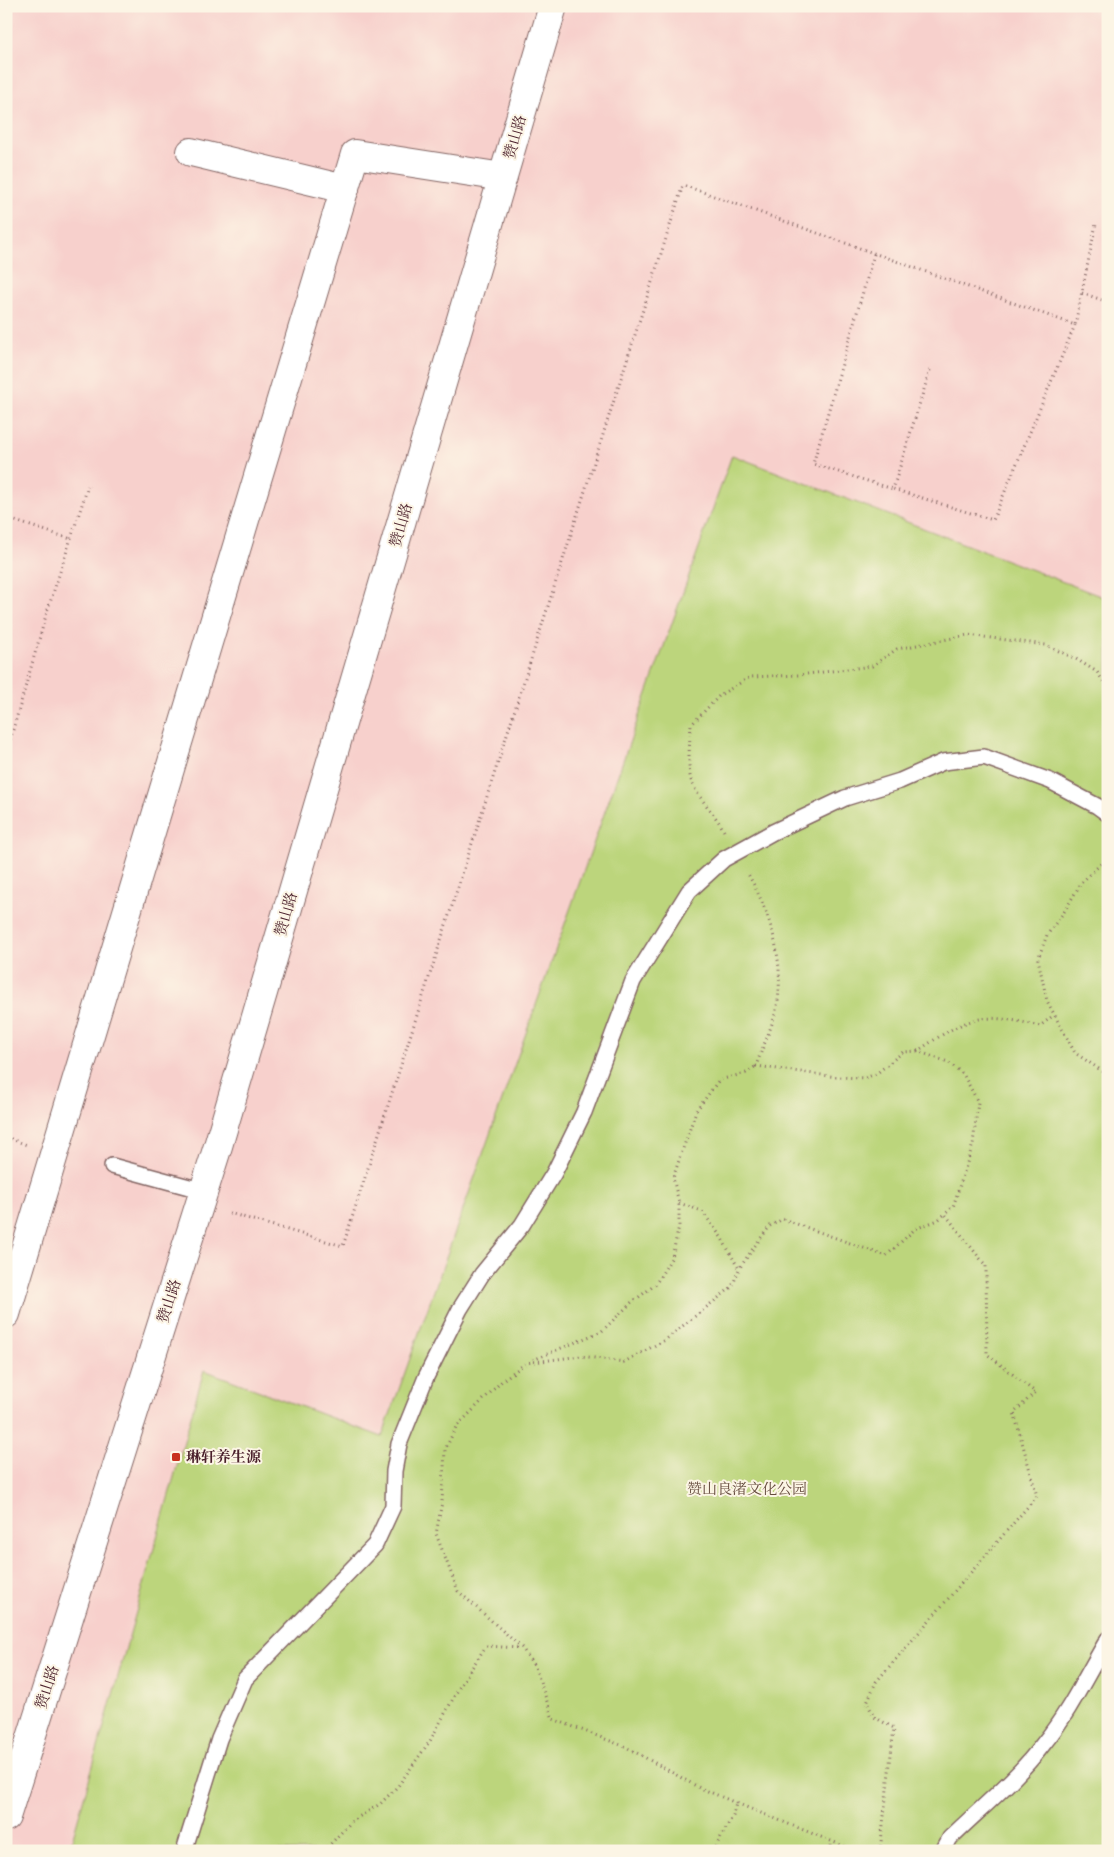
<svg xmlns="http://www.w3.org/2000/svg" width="1114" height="1857" font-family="'Gentium Book Plus','Noto Serif SC',serif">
<rect width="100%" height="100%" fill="#fcf5e5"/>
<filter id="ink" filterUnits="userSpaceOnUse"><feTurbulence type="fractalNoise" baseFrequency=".02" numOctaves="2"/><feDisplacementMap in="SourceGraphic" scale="10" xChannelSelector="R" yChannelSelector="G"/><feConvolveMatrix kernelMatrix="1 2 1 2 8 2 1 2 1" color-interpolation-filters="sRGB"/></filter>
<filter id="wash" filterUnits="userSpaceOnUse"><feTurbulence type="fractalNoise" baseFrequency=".0096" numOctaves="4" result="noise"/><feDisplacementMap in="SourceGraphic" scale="20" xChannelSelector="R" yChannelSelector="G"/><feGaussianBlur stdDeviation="1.12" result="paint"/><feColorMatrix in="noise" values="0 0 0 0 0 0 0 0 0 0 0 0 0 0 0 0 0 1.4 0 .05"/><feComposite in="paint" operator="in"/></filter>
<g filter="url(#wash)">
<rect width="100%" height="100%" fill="#f1eace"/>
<rect fill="#f7d0cc" x="6" y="6" width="1102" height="1845"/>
<path fill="#bcd57b" stroke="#837a53" d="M732,455L1108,599V1851H69L204,1370L382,1437Z"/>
</g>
<g filter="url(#ink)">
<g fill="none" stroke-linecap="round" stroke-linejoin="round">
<g stroke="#846664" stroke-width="18">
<g id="lane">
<path d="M112,1166L204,1191"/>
<path d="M184,1851L219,1739L245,1679L375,1545L393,1506L394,1471L399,1444L426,1377L460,1309L482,1274L522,1225L554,1173L584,1112L633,981L689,891L724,859L773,832L845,798L900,781L943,762L984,757L1050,781L1097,806L1108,814"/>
<path d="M943,1851L950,1838C982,1807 1017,1779 1044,1743C1070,1711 1087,1674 1108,1639"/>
</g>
</g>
<g stroke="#846664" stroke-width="30">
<g id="street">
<path d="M191,152L345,189"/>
<path d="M6,1314L355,154L503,177"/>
</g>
</g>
<g stroke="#846664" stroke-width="30">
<path id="secondary" d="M6,1817L218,1146L553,6"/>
</g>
<g stroke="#846664" stroke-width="3" stroke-dasharray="1 4" stroke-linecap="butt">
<path d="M6,47V53"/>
<path d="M874,254L813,464L893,489"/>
<path d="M1082,293L1108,302"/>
<path d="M930,370L893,489L993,520L1075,325"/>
<path d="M6,518L71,539"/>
<path d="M6,754L47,612L88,486"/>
<path d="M724,831C716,815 700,800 693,785C686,772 690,741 691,725L720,695L750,677L799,675L872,666L897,649L968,635L1046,645L1076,659L1097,672L1108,688"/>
<path d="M1108,857L1081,883L1064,912L1047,935L1038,959L1047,1001L1075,1053L1108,1075"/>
<path d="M917,1051C935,1040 954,1025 975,1020C992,1015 1023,1022 1040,1026L1054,1015"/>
<path d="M6,1137L27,1145"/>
<path d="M679,1203L702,1211L721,1237L739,1269"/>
<path d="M229,1213L343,1246L683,185L1075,325L1096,224"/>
<path d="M533,1360L602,1331L631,1303L655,1285L672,1257L679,1226V1203L673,1178L696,1111L719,1080L746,1073L756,1066"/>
<path d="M736,1803L698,1787L626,1747L553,1719L535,1667L522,1648L458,1591L436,1534L442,1502L445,1450L456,1427L504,1379L526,1363L581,1356L624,1362L665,1340L732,1287L739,1269L754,1247L770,1226L783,1219L886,1256L915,1229L938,1220L953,1207L973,1144L978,1102L963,1074L948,1062L917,1051L903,1052L876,1074L865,1078L837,1077L756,1066C763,1045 775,1022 778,1000C784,956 769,911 748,874"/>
<path d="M324,1851L352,1821L380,1804L398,1786L430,1741L460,1686L486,1646L520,1648"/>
<path d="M713,1851L733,1816L736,1803L856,1851"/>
<path d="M830,1851L832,1842"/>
<path d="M880,1851L894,1728L874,1717L867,1702L876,1682L1037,1496L1014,1413L1035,1392L987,1354L986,1266L945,1214"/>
</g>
<use href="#lane" stroke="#fff" stroke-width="15"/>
<use href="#street" stroke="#fff" stroke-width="28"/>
<use href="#secondary" stroke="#fff" stroke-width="28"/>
</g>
</g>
<rect fill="#c8321e" stroke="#fcf5e5" stroke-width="2" x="171" y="1452" width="10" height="10" rx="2.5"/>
<g text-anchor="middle" stroke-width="4" stroke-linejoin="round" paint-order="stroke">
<g font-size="15" fill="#4a1f2b" stroke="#fcf5e5">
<text transform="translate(515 137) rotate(-74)" y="5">赞山路</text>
<text transform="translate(401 525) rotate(-74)" y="5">赞山路</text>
<text transform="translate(286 914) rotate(-74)" y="5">赞山路</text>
<text transform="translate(169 1301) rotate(-72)" y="5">赞山路</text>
<text transform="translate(47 1687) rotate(-72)" y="5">赞山路</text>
</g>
<g font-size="15" font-weight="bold" fill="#4a1f2b" stroke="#fcf5e5" text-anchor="start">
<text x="186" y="1462">琳轩养生源</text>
</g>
<g font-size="15" fill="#664c3f" stroke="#fcf5e5">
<text x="747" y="1494">赞山良渚文化公园</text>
</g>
</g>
<rect width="1114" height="1857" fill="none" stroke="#fcf5e5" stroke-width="25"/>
</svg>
